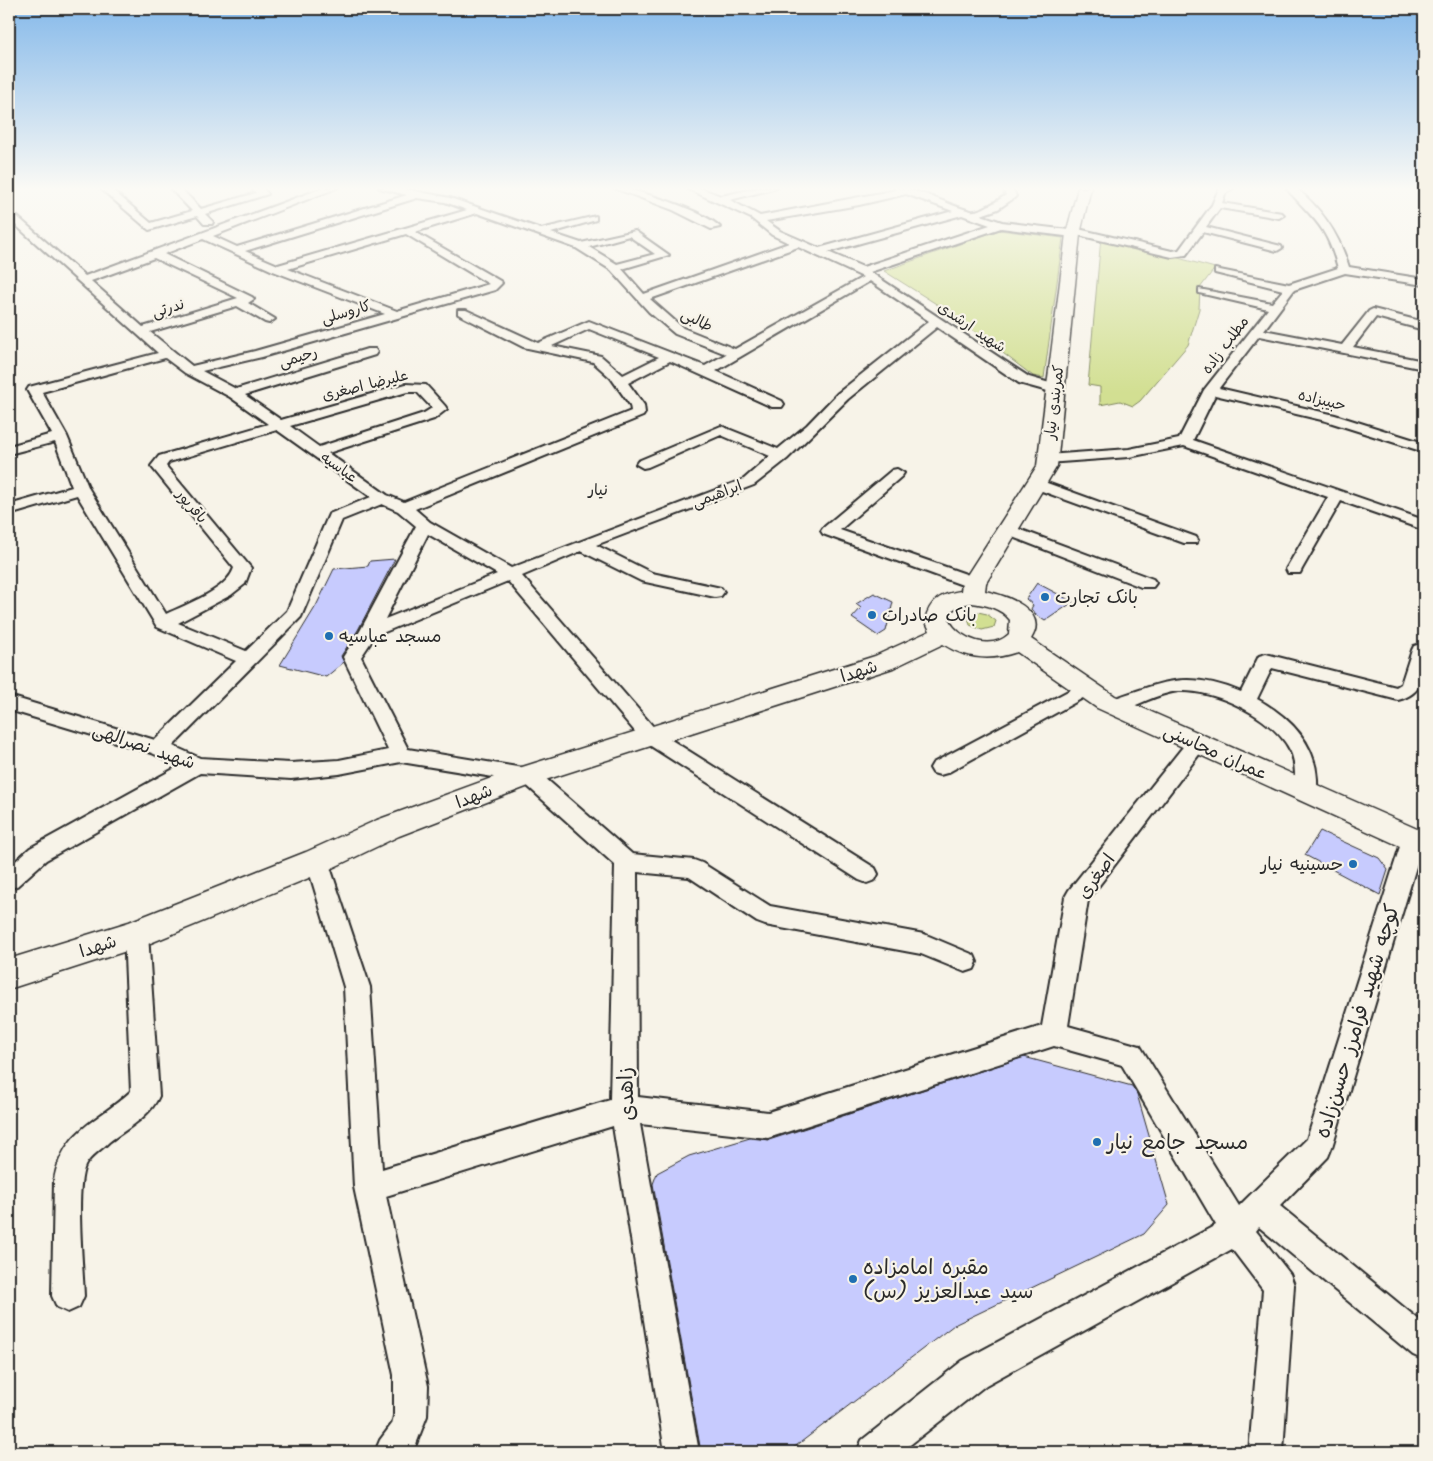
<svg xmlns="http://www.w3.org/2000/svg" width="1433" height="1461" font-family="Kalam,'Playpen Sans Arabic',sans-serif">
<rect width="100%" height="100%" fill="#f7f3e8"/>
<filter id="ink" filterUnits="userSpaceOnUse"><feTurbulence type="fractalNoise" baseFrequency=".02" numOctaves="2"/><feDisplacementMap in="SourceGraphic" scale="10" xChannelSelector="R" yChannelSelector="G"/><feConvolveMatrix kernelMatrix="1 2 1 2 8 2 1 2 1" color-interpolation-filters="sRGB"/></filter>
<g filter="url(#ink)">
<g fill="#d2df92" stroke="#7e855e">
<path d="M999,230L1063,238L1044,378L1033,376L949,312L884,271Z"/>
<path d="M1101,237L1215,268L1200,288L1199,309L1188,345L1140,401L1133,406L1120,401L1100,405V387L1088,385Z"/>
<path d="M978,612L987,614L996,621L994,627L982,630L970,625L968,617Z"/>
</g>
<g fill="#c7cbfe" stroke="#2b2b2b">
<path d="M395,559L358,630L341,656L344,662L326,677L280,665L316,606L334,569L368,566L370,561Z"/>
<path d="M1037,583L1073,602L1045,621L1036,615L1031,609L1033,605L1026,599Z"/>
<path d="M874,593L893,602L886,631L878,636L852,618L861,608L856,604Z"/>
<path d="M1320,831L1379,858L1388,870L1380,895L1305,855Z"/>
<path d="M1024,1057L1132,1086L1137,1094L1169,1205L1144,1234L954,1325L788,1452H701L653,1184L657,1173L689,1156L750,1138L769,1140Z"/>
</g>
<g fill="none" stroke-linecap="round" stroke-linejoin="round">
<g stroke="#2b2b2b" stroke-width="4">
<g id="street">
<path d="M100,188H110L151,223L192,211L170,188H180L201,209L256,193L251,188H262L268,194L205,214L213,222L212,224H204L197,216L149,230Z"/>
<path d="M323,188H337L213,236L237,247L407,195L379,188H400L450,198L541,229L596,216V220L551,233L581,243L635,231L669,255L622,269L644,294L789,243L772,235L751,218L686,188H700L721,196L758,188H777L730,200L760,216L896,190L894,188C921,188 946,205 971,211C979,213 999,200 1006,195L1003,188H1012L1016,196L1014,198L998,209L981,215L1002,222L1069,230L1074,228L1172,251L1179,250L1212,205L1218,191L1222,188H1233L1225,194L1222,203L1282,213L1284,215L1279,218L1220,208L1206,227L1281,246L1282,248L1277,251L1203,232L1186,255L1172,257L1078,235L1073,237L1001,228L870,272L1029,377L1060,386L1062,389L1055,393L1019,383L937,327L848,399L787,459L754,485L596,545L652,573L721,588L724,592L721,596L715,597L641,581L581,551L522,576L657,731L875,868L878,874L875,880L867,883L859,880L643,741L508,581L375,636L361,657L408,749L536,770L632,854L694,860L702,863L770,906L924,934L974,955L977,962L974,969L965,972L921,954L765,925L757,922L689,877L637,872L638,1097L768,1112L1042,1026L1065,897L1069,890L1190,738L1197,736L1204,738L1207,743L1204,748L1088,900L1068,1026L1140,1046L1239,1206L1307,1139L1402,840L1405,834L1413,831L1421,834L1424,840L1332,1147L1328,1157L1280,1206L1424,1324V1360L1413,1355L1259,1227L1256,1231L1290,1274L1294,1285L1283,1452H1249L1263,1290L1232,1249L986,1385L901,1452H857L862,1440L962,1361L1216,1225L1122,1065L1054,1046L768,1138L640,1124L699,1452H665L613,1126L386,1196L428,1386L427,1416L413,1452H375L380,1440L392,1424L394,1416V1375L354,1187L344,987L306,861L309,855L317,852L325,855L328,861L370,987L382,1169L610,1100L615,865L523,782L401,762L339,774L291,779L200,773L46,860L17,886L9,889V867L30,848L179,766L152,753L9,710V696L155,740L236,661L157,627L77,495L9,515V505L72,487L55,442L9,454V446L52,434L27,390L29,387L158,353L9,219V211L12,212L85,276ZM906,194L953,211L819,248L780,231L766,221L859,205ZM417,198L445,202L467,210L278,265L245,251ZM477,213L576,248L611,270L649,312L675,334L726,354L705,366L589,321L538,343L466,310H458V314L523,347L593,362L611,378L630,405L631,411L404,502L387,495L328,453L434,419L447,409L445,406L426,385L406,384L281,420L245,395L375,355L377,352L375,349H367L236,389L202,371L262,357L495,290L502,283L500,281L415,232ZM962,215L990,225L863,267L828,252ZM406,234L489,284L397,311L288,269ZM629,236L655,254L617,264L589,247ZM203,239L273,271L385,314L255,351L192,366L150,332L237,306L265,322L269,323L275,319L248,303L254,299L252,297L164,254ZM798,247L863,277L735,349L683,328L650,299ZM154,258L238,298L143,327L91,281ZM870,281L929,321L838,393L807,425L778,449L721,426L638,461L636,464L643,468L648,467L721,435L770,456L744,479L511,568L430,522L415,509L643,416L645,413L644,405L628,383L670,361L772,407H782L784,404L782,401L716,371ZM589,329L659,357L623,375L601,356L552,346ZM165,358L185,373L230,397L268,424L159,456L151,466L234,568C227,590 187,604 166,614L89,489L67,436L42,392ZM407,392H417L432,408L424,413L319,447L290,426ZM277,430L371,497L329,514L287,611L246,651L178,623L231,595L245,584L251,568L166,466L169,462ZM382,504L398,511L416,526L360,631L343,657L388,750L339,760L291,763L200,758L173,746L301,617L342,520ZM428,534L497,574L385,619Z"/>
<path d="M614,188C636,188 704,211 720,227L711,229L673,210Z"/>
<path d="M1286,188H1296C1323,210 1339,235 1349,267L1424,279V285L1345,273L1294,290L1264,330L1342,345L1369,311L1373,309L1424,322V330L1376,317L1353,347L1424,361V369L1259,336L1219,388L1335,415L1424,443V452L1326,421L1215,395L1193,440L1424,520V530L1341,501L1302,569L1300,573H1288L1286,569L1328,497L1184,446L1129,457L1047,463L1040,459L1047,455L1129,449L1179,439L1204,390L1268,309L1199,293V289L1272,303L1283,290L1215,273V269L1289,284L1338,268C1326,224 1314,220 1286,188Z"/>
<path d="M897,469L904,473L902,476L840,530L980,579L983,583L980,587H968L823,534L821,531L823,528L892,470Z"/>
<path d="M1036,479L1196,537L1198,540L1196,543H1184L1031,487L1028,484Z"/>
<path d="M1008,525L1153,579L1156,583L1153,587H1141L1002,533L1000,530Z"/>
<path d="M1421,644L1424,645C1424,670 1427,693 1398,700L1272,668L1257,699C1288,716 1315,742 1317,779C1317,786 1318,791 1314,798L1307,800L1300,798C1292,783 1298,765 1290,750C1273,717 1215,689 1179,691C1157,693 1136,707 1114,713L1107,711L1104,706L1107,701C1161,683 1185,669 1241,692L1259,656L1266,654L1396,687L1401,684L1412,650L1414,646Z"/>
<path d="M1085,682L1092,683L1095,688L1092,693L947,773L940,775L933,773L930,768L933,763Z"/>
<path d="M136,924L144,927L148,934L159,1096C150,1117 126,1129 109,1142C102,1149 89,1157 85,1166C75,1189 83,1268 84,1296L79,1307L68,1312L57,1307L52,1296L54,1181C63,1129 97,1123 131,1091L124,934L128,927Z"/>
</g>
</g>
<g stroke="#2b2b2b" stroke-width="3">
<path id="secondary" d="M1078,188H1091L1080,234L1057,466L986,583L985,591C1005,595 1050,610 1031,639L1115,696L1424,832V857L1097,708L1017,652C991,661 966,659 943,644L893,668L539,782L399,836L328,870L148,944L9,989V959L129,922L306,852L377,820L519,768L875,656L930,631L925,620C930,600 941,594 961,591L962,583L1037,466L1066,234ZM972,603C986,605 1001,608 1010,620L1009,634C991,651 960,640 949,620L951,611L960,605Z"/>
</g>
<use href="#street" fill="#f7f3e8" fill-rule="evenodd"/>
<use href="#secondary" fill="#f7f3e8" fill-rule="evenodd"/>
</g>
</g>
<linearGradient id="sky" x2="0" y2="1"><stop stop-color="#85b9ea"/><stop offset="0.48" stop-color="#fbfaf5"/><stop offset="1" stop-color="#fbfaf5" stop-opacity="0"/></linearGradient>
<rect width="1433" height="393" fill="url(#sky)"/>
<g fill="#1f6fb2" stroke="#f7f3e8" stroke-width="2">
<circle cx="1045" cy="597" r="5"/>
<circle cx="872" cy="615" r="5"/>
<circle cx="329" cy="636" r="5"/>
<circle cx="1353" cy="864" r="5"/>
<circle cx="1097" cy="1142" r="5"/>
<circle cx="853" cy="1279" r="5"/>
</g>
<g text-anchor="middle" stroke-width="4.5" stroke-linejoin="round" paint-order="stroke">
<g font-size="15" fill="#2b2b2b" stroke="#f7f3e8">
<text transform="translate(168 308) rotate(-17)" y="5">ندرتی</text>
<text transform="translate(346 312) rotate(-16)" y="5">کاروسلی</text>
<text transform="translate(697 320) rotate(26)" y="5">طالبی</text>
<text transform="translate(972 327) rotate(34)" y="5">شهید ارشدی</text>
<text transform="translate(1225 345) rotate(-53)" y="5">مطلب زاده</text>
<text transform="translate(298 357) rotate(-17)" y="5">رحیمی</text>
<text transform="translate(365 385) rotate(-14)" y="5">علیرضا اصغری</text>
<text transform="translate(1322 400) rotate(14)" y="5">حبیبزاده</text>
<text transform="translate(1054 402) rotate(-83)" y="5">کمربندی نیار</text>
<text transform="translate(339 467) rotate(35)" y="5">عباسیه</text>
<text transform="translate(717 494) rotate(-21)" y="5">ابراهیمی</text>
<text transform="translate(192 506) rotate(50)" y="5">باقرپور</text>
</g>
<g font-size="16" fill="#2b2b2b" stroke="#f7f3e8">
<text x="598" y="495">نیار</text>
</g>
<g font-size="18" fill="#2b2b2b" stroke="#f7f3e8" text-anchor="start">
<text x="1055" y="603">بانک تجارت</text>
<text x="882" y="621">بانک صادرات</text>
<text x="339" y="642">مسجد عباسیه</text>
<text x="1343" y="870" text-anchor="end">حسینیه نیار</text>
</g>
<g font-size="18" fill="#2b2b2b" stroke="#f7f3e8">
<text transform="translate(859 671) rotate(-18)" y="6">شهدا</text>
<text transform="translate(144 746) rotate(19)" y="6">شهید نصرالهی</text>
<text transform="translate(1216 752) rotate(24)" y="6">عمران محاسنی</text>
<text transform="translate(474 796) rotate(-21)" y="6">شهدا</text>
<text transform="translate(1096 876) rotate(-54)" y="6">اصغری</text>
<text transform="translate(98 946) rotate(-18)" y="6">شهدا</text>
</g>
<g font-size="21" fill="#2b2b2b" stroke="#f7f3e8">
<text transform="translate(1357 1021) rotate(-73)" y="7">کوچه شهید فرامرز حسن‌زاده</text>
<text transform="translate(626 1094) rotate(-93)" y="7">زاهدی</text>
</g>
<g font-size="21" fill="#2b2b2b" stroke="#f7f3e8" text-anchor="start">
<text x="1107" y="1149">مسجد جامع نیار</text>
<text x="863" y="1274">مقبره امامزاده<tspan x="863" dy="24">سید عبدالعزیز (س)</tspan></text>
</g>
</g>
<rect width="1433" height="1461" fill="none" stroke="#f7f3e8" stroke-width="30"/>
<rect x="15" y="15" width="1403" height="1431" fill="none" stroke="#2b2b2b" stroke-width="2" filter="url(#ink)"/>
</svg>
